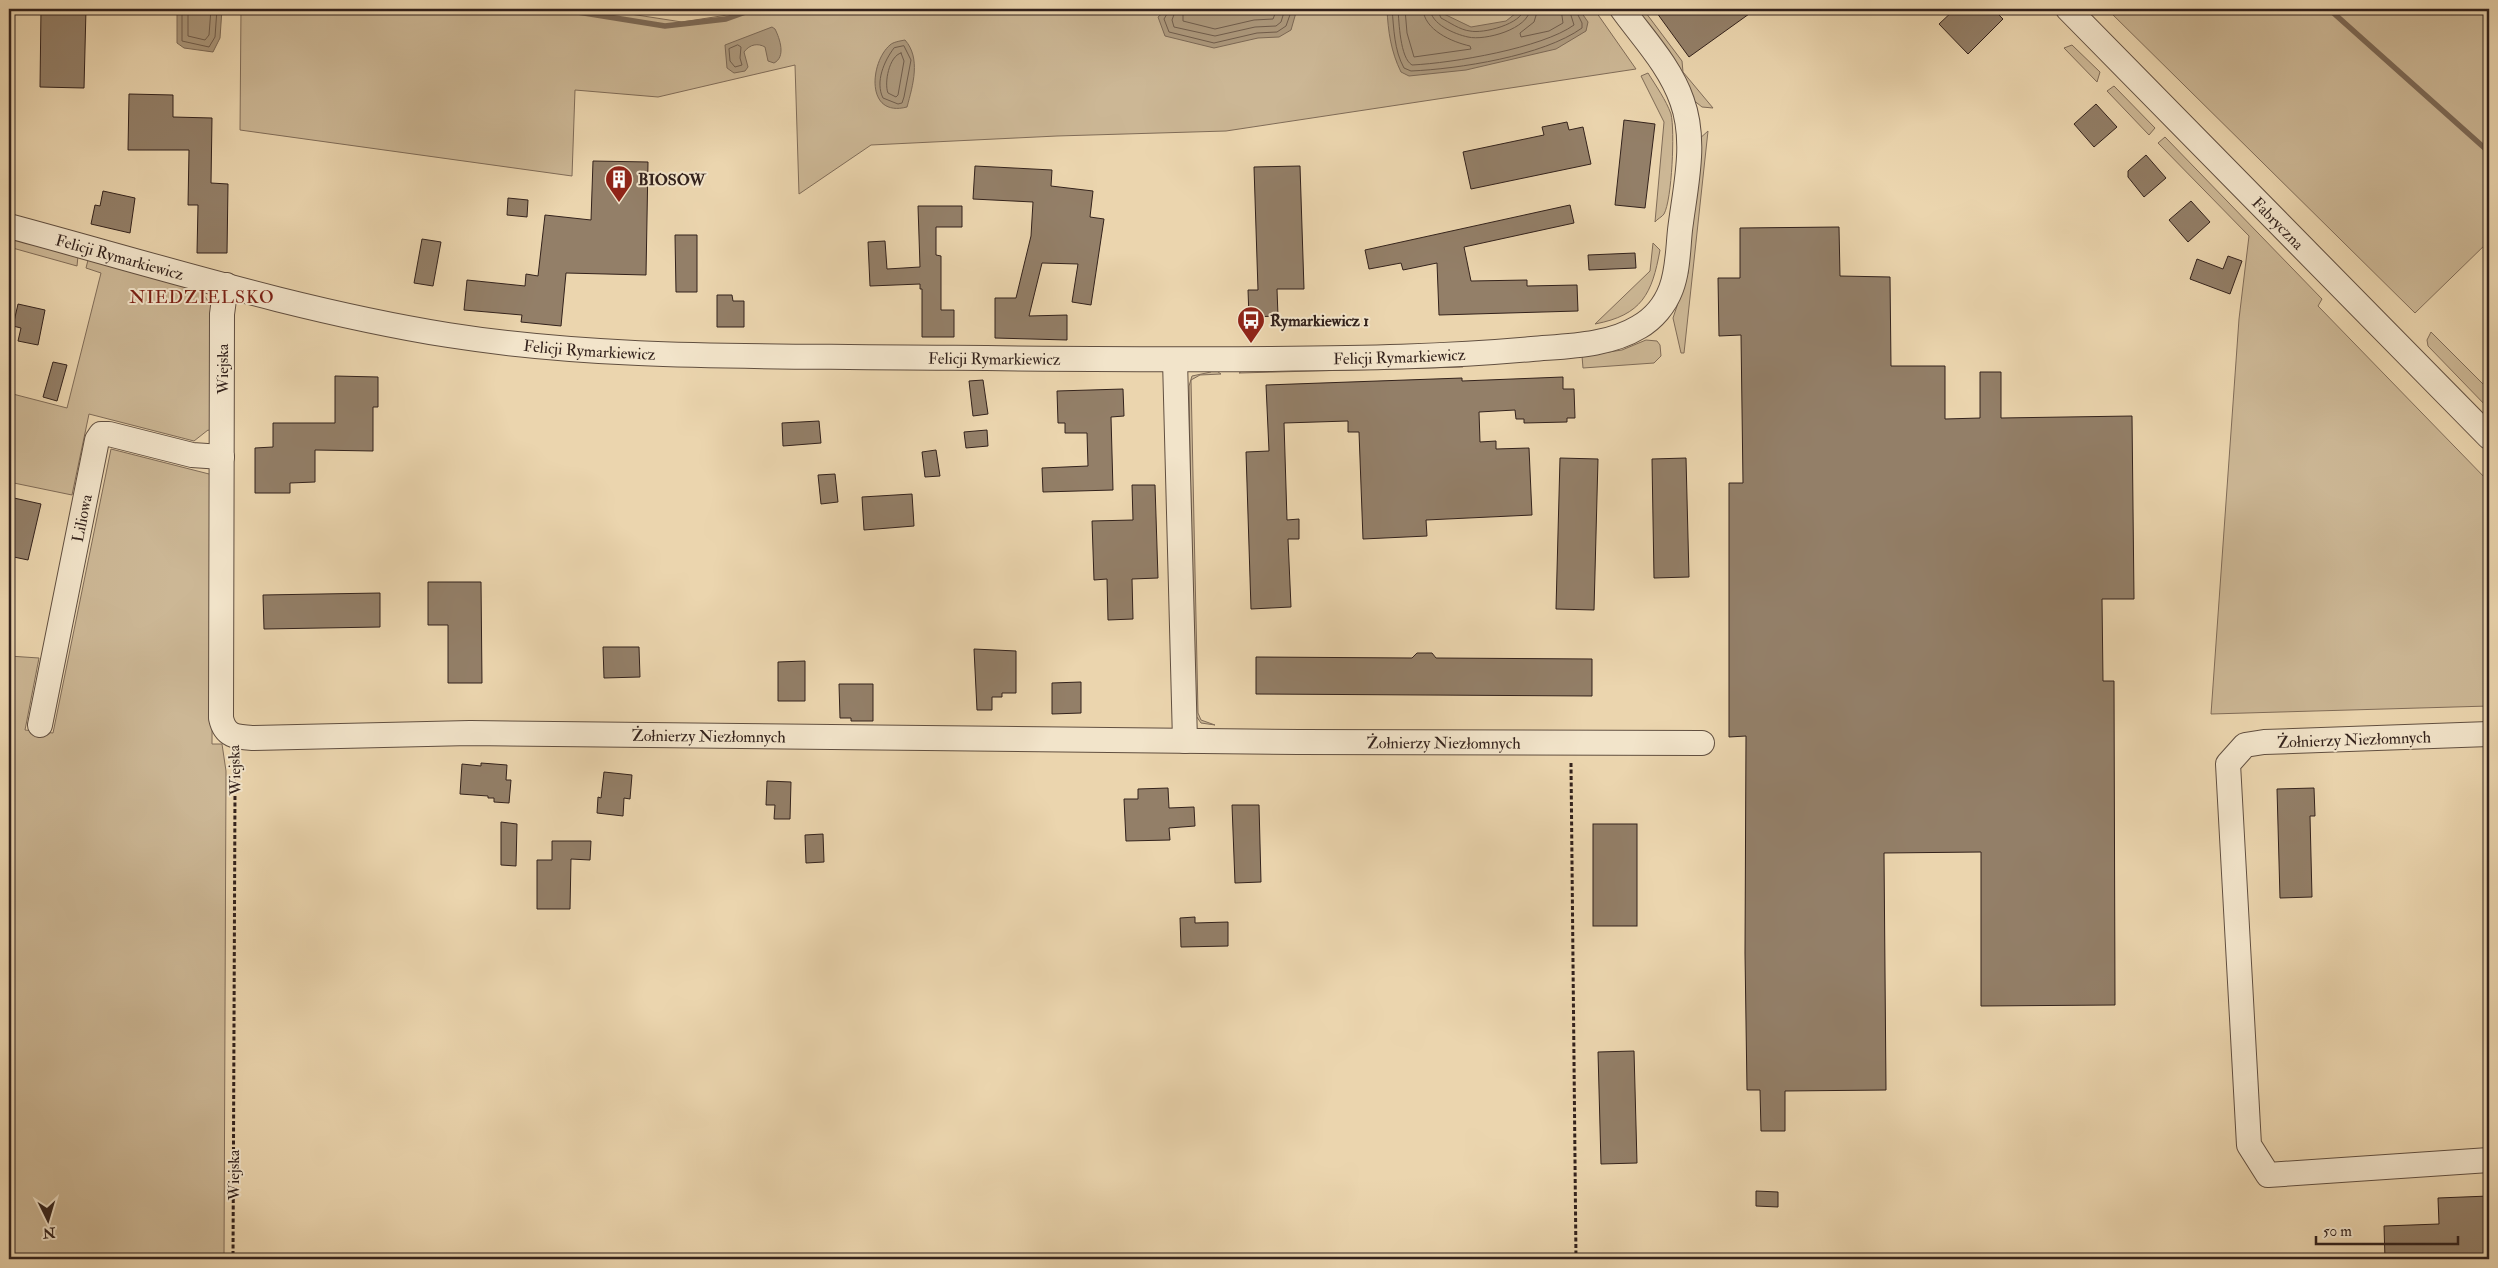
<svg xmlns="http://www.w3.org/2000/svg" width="2498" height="1268" font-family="'IM FELL Double Pica',serif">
<rect width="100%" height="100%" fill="#ebd5ae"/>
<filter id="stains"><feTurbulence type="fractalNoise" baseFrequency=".004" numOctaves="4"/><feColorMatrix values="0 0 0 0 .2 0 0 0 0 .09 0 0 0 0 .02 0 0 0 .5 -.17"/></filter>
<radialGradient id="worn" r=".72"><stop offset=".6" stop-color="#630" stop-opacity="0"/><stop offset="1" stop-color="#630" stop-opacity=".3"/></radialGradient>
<g fill="#ccb795" stroke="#806c58">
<path d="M241,9H598L682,22L766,9H1594L1636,69L1226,131L1057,136L871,145L799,194L795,65L658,97L575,90L572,176L240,130Z"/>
<path d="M1633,9H1643L1682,61L1683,72L1713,108L1702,107L1692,99Z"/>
<path d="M2107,9H2489V241L2415,313Z"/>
<path d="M2072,45L2100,72L2097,82L2064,48Z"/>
<path d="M1648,73C1656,86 1666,100 1671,114C1675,130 1672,200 1664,214C1662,217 1657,219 1655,222L1664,122L1641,76Z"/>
<path d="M2114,86L2155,128L2149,135L2107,91Z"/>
<path d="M1708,131L1684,353H1681L1673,318L1688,273L1698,140Z"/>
<path d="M2165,137L2322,299L2318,306L2489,482V706L2211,714L2239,319L2249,236L2158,143Z"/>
<path d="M9,235L78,256L77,266L9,247Z"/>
<path d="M1653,243L1660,250C1652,294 1642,315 1595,324L1650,271Z"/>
<path d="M88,260L200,289L212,307L213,432L208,430L194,441L89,414L72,495L9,482V393L67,408L101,273L86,268Z"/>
<path d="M2431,332L2489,390V409L2428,346L2427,340Z"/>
<path d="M1646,340L1657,341L1660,345L1661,356L1654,363L1583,368L1582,356L1622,350Z"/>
<path d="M1462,364L1463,367L1239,373L1244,370Z"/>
<path d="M1211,367L1221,374L1200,375L1191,380L1198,713L1201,720L1215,725L1201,723L1194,713L1189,386L1192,376L1211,372Z"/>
<path d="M111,449L213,475L212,744H222L226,771L224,1259H9V656L39,658L25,730L53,733Z"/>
</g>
<g fill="#ac987c" stroke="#7c6956">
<path d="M177,9H222L220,38L213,52L184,48L177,43Z"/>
<path d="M1167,9H1297L1291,30L1279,37L1258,38L1214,48L1165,36L1158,17Z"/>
<path d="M1387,9H1441L1444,14L1471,27L1506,21L1521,9H1579L1588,22L1586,31L1556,49L1466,70L1409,76L1401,72C1391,52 1388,31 1387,9Z"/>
<path d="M772,27L775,29C780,39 786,57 774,63L768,61L765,47C758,43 750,44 744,52L748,67L745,71L734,73L727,68L725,45Z"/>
<path d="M905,40C921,58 913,85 907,107C865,118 870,62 890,45C893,42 900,41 905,40Z"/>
</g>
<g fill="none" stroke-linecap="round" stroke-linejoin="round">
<g stroke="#705d4c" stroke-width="1">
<path d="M182,9V41L209,47L215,37L217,9"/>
<path d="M188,9V36L205,40L209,35L211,9"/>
<path d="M1170,9L1164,19L1169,32L1214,43L1257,33L1277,32L1286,26L1292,9"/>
<path d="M1176,9L1172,20L1174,27L1215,36L1255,27L1276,26L1281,22L1285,9"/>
<path d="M1183,9V21L1215,29L1254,20L1273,19L1277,9"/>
<path d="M1392,9C1394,29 1394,50 1404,68L1411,71C1458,69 1543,56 1582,28V23L1575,9"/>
<path d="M1398,9C1399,22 1400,58 1412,65C1453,63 1542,48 1574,25L1569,9"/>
<path d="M1405,9L1407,33L1414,57L1471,49L1470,46C1452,42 1424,30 1423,9"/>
<path d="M1430,9C1431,24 1454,34 1468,37C1485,41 1529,29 1530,9"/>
<path d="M1437,9L1441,18C1449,22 1460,30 1470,31C1483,34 1522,24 1524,9"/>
<path d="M1538,9L1534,22L1520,33L1521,37L1549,31L1563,23L1561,9"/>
<path d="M738,45L741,47L740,58L742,65L735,67L730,61L729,49Z"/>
<path d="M904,46L911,60L904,97L902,103L898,104L883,98C875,82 884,61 894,48Z"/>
<path d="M901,53L904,61L898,95L896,97L888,93C884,83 889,56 901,53Z"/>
</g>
<g stroke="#7c6956" stroke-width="5.5">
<path d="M559,9L665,26L726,19L754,9"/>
<path d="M2329,9L2489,152"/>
</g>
</g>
<g fill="#937f68" stroke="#33221c">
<path d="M41,9H86L84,88L40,87Z"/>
<path d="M1654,9H1756L1689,57Z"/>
<path d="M1955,9H1993L2003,19L1968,54L1939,24Z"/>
<path d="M129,94L173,95V117L212,118L211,183L228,184L227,253H197L198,205H188L189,150H128Z"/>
<path d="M2096,104L2117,127L2094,147L2074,124Z"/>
<path d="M1624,120L1655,124L1645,208L1615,205Z"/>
<path d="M1567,122L1569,130L1583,127L1591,164L1471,189L1463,152L1544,135L1542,127Z"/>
<path d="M2146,155L2166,178L2144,197L2128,177V171Z"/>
<path d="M593,161L648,162L646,275L566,273L561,326L521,322L522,315L464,310L467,280L525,286L526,274L538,276L545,215L591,220Z"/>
<path d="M975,166L1052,170L1051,186L1093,191L1090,217L1104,219L1091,305L1072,302L1078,264L1042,263L1029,316L1067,315V340L995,338V298H1016L1031,236L1033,202L973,199Z"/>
<path d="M1300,166L1304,289H1277L1278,316L1249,317L1248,290H1258L1254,167Z"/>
<path d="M103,191L135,198L130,233L91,224L95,205L100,206Z"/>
<path d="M508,198L528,200L527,217L507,215Z"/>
<path d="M2191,201L2210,222L2188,242L2169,220Z"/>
<path d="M1570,205L1574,223L1464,247L1471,281L1527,280V286L1577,285L1578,311L1439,315L1437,263L1403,270L1401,263L1369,269L1365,250Z"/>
<path d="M918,206H962V227H936V255L941,256V310H954V337H922V289H920V284L870,286L868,242L885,241L887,269L920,267Z"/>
<path d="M1839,227L1840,276L1890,277L1891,366H1945V419L1980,418V372H2001V418L2132,416L2134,599H2102L2103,681H2114L2115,1005L1981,1006V852L1884,853L1886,1090L1785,1091V1131H1761L1760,1090H1747L1745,953L1746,736L1729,737V483H1743L1741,335L1719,336L1718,278H1740V228Z"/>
<path d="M675,235H697V292H676Z"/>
<path d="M422,239L441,242L433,286L414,283Z"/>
<path d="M1635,253L1636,268L1589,270L1588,255Z"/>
<path d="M2228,256L2242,261L2230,294L2190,279L2197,259L2223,269Z"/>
<path d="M717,295H732L733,301H744V327H717Z"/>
<path d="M18,304L45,310L38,345L18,341L21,328L13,326Z"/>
<path d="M53,362L67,365L57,401L43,397Z"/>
<path d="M335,376L378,377V407H373V451L315,450V482L290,483V493H255V448L273,447V423H335Z"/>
<path d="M1563,377V389H1574L1575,418H1567V422L1524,423V419H1516L1515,410L1479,412L1480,442L1496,441V449L1529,448L1532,515L1426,520L1427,536L1363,539L1359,432H1348V421L1284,423L1287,520L1299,519V539H1288L1291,607L1251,609L1246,452L1269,451L1266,385L1462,378V381Z"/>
<path d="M983,380L988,414L973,416L969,381Z"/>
<path d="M1123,389L1124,416L1111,417L1113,490L1043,492L1042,468L1088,466L1087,433H1065V423H1058L1057,391Z"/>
<path d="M819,421L821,443L783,446L782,423Z"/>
<path d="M987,430L988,446L966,448L964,432Z"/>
<path d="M936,450L940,476L925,477L922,452Z"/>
<path d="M1560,458L1598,459L1594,610L1556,609Z"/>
<path d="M1686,458L1689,577L1654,578L1652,459Z"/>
<path d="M835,474L838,502L821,504L818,475Z"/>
<path d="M1132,485H1155L1158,578L1132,579L1133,619L1108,620L1107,579L1094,580L1092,521L1133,520Z"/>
<path d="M912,494L914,526L864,530L862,497Z"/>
<path d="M14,498L41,504L28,560L9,556V519Z"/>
<path d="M428,582H481L482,683H448V625H428Z"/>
<path d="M380,593V627L264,629L263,595Z"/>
<path d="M603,647H639L640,677L604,678Z"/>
<path d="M974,649L1016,651V693H1002V697H992V710H977Z"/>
<path d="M1417,653H1432L1436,658L1592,659V696L1256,694V657L1412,658Z"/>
<path d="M805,661V701H778V662Z"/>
<path d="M1081,682V713L1052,714V683Z"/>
<path d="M839,684H873V721H851V718H840Z"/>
<path d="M481,763L507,765L506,780H511L509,803L494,802V798H488V796L460,794L462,764L481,766Z"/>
<path d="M604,772L632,775L630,799L624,798L623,816L597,813L598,797L601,798Z"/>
<path d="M767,781L791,782L790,819H774L775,805H766Z"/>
<path d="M1168,788L1169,808L1194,807L1195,826L1169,828L1170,840L1126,841L1124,799H1138V789Z"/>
<path d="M2314,788L2315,816H2310L2312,897L2280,898L2277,789Z"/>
<path d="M1232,805H1259L1261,882L1235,883Z"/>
<path d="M501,822L517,824L516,866L501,865Z"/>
<rect x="1593" y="824" width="44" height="102"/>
<path d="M823,834L824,862L806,863L805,835Z"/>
<path d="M552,841H591L590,860L571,859L570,909H537V860H552Z"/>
<path d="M1195,917V923L1228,922V946L1181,947L1180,918Z"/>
<path d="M1634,1051L1637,1163L1601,1164L1598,1052Z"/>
<path d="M1756,1191L1778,1192V1207L1756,1206Z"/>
<path d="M2489,1196V1259H2385L2384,1226L2439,1224L2438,1198Z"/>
</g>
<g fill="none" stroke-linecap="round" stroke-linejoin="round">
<g stroke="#614f40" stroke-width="26">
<g id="minor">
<path id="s1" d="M2068,9L2489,437"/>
<path id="s2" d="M9,226C154,265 299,311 448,335C581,356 714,356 849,357C989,358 1130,360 1271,359C1358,358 1445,357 1532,349C1567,346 1608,346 1639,327C1653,319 1665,305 1671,289C1678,271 1678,249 1680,230C1685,188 1697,142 1682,101C1670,66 1643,38 1622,9"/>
<path id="s3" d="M226,285L222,314L221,718C225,737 237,737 254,738L470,733L1299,742L1702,743"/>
<path d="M1175,360L1185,741"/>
<path id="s4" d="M40,725L97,440L101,434H109L192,455L222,457"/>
<path d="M2489,734L2264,742L2245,745L2228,764L2249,1145L2268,1175L2489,1160"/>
</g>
</g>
<g stroke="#33221c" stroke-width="3" stroke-dasharray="4 2.5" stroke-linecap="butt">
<path d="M233,757L235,790L233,1259"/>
<path d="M1571,763L1576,1259"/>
</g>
<use href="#minor" stroke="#f2e4ca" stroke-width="24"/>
</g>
<defs>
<g id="building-pin" transform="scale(1.4375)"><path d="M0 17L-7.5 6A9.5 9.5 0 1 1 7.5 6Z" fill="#8f2418" stroke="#f2e4ca"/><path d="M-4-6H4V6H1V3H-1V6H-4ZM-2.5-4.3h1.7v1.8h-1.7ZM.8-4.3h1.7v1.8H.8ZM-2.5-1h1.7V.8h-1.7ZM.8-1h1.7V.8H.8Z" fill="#fff"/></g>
<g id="bus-pin" transform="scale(1.4375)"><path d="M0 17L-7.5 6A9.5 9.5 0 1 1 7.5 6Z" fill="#8f2418" stroke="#f2e4ca"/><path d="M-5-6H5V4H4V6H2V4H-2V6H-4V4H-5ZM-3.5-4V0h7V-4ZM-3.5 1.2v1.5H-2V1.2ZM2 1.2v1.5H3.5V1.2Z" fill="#fff"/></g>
</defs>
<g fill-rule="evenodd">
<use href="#building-pin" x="619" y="179"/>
<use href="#bus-pin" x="1251" y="320"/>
</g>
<g text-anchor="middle" stroke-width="4" stroke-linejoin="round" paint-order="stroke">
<g font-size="16" font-weight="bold" fill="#33221c" stroke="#f2e4ca" text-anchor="start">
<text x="638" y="185">BIOSOW</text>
<text x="1270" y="326">Rymarkiewicz 1</text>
</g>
<g font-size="16" fill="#33221c" stroke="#f2e4ca">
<text dy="6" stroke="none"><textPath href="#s1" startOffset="300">Fabryczna</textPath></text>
<text dy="6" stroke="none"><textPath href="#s2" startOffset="115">Felicji Rymarkiewicz</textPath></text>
<text dy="6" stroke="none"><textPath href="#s2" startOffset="595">Felicji Rymarkiewicz</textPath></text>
<text dy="6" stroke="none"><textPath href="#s2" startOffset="1405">Felicji Rymarkiewicz</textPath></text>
<text dy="6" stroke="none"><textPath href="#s2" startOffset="1000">Felicji Rymarkiewicz</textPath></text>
<text transform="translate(222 369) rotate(-90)" y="6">Wiejska</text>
<text dy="6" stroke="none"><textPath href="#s4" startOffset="211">Liliowa</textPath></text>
<text dy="6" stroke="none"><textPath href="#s3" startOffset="931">Żołnierzy Niezłomnych</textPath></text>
<text transform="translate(2354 739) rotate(-2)" y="6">Żołnierzy Niezłomnych</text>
<text dy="6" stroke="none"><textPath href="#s3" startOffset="1666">Żołnierzy Niezłomnych</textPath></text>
<text transform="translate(234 770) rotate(-92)" y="6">Wiejska</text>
<text transform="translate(233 1175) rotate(-90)" y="6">Wiejska</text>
</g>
<g font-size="18" letter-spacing="1" fill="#7a1f14" stroke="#f2e4ca">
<text x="202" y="303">NIEDZIELSKO</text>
</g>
</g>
<rect width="2498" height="1268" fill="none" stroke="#ebd5ae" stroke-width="30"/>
<rect x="10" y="10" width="2478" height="1248" fill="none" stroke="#33221c" stroke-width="2.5"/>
<rect x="15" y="15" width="2468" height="1238" fill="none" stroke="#33221c"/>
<g transform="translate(48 1220) rotate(175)" stroke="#f2e4ca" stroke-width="4" paint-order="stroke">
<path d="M0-4L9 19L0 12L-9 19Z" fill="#33221c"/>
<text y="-8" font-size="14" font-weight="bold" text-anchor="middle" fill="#33221c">N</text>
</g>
<path d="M2316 1236v8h142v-8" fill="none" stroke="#33221c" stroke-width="2.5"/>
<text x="2323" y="1236" font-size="15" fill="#33221c" stroke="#f2e4ca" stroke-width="4" paint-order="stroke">50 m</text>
<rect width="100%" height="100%" filter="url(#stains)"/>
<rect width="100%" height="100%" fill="url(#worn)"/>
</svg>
